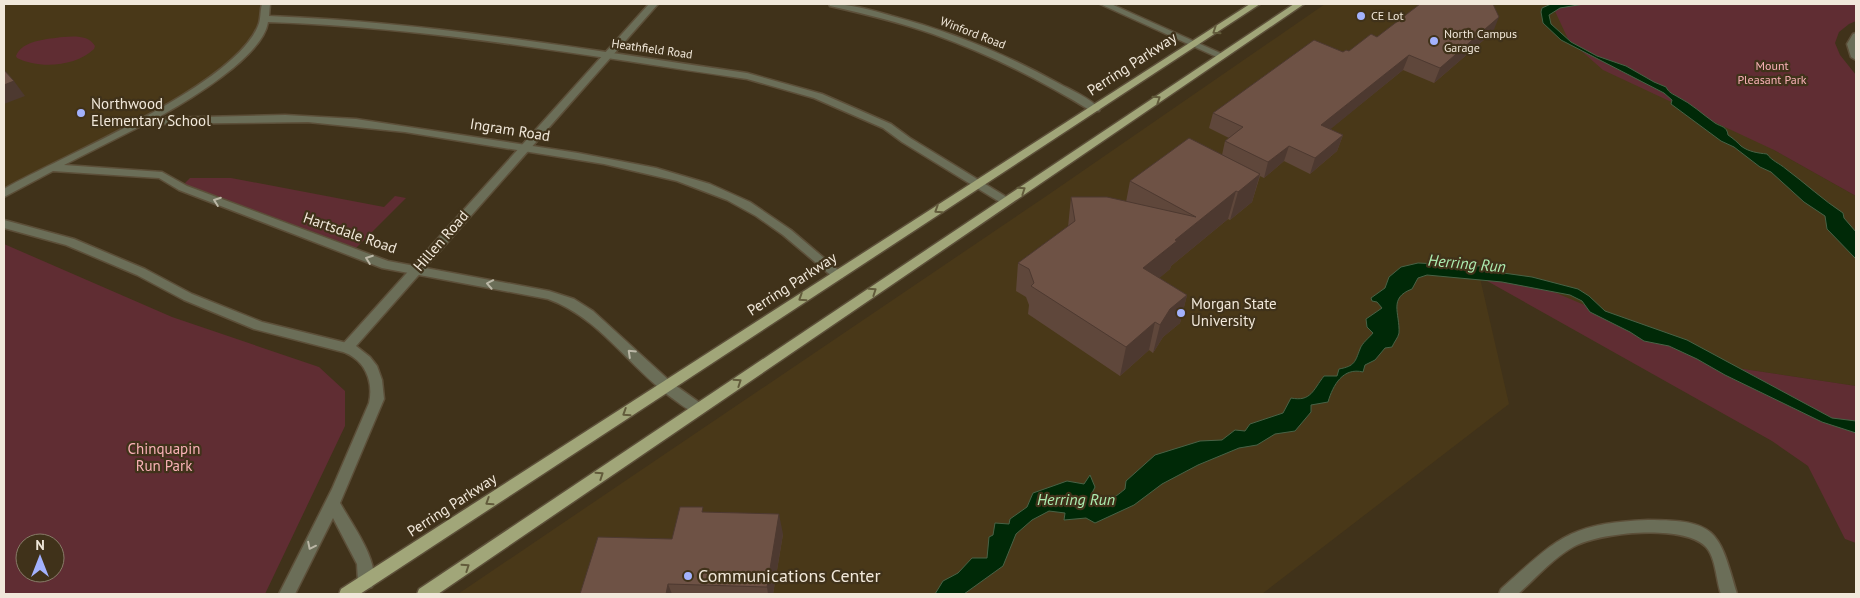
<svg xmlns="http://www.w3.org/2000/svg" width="1860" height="598" font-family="'PT Sans',sans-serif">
<rect width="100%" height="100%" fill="#40321a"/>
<g fill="#493818">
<path d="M4,4H265V19L254,39L227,67L185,99L51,168L4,195Z"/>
<path d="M1325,4H1545L1774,150L1856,196V386L1730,367L1480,278L1509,404L1262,594H458L1045,197Z"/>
</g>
<g fill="#602d33" fill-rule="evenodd">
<path d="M1545,4H1856V21L1849,24L1839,32L1835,43L1840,55L1856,75V196L1774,150L1603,70L1568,39L1554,9Z"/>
<path d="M63,37C74,36 89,35 95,46L94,49C75,67 39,69 17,58L16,56C22,40 48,39 63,37Z"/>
<path d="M190,178H231L384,207L395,196L406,198L356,248L187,186L185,183Z"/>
<path d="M4,244L172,317L319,367L345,391V426L265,594H4ZM25,543H55V573H25Z"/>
<path d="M1480,277L1528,281L1730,367L1856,386V543L1845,539L1808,466L1772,441Z"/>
</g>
<g fill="#002907" stroke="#486246">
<path d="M1551,4H1584L1560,8L1549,15L1551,24L1571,42L1597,56L1626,66L1654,82L1666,87C1669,93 1673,94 1678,97C1692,104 1702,114 1715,123C1721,127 1727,126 1728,135C1734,139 1737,142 1741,146C1749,152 1758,153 1767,154C1772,161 1779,163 1786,169C1805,183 1823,200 1843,213L1844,218L1856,232V259L1827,229L1825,216L1804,202L1771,172L1760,167L1734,147L1721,141L1671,104L1672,100L1664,93L1561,40L1543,23L1541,12L1542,8Z"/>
<path d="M1418,263L1480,266L1496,272L1532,277L1578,289L1589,296L1605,311L1687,340L1832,418L1856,421V433L1822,422L1725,375L1697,359L1669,346L1644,341L1630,332L1590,312L1582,301L1570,295L1502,282L1427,275L1418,278L1412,289C1388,298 1400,313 1399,333C1398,338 1394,342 1392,347L1385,348L1375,360L1365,365L1363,372C1343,367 1333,385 1328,402L1311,405V412L1295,431L1275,434L1257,445L1239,448L1198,465L1162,484L1134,505L1095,523L1086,518L1064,520L1065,513L1049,511L1032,520L1016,534L1003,566L964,594H935L943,581L958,573L972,558H987L989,537L993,535L995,523L1009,524L1010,519L1027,507L1033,493L1067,481L1084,484L1090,475L1095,487L1092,493C1108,501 1111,501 1125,489L1126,481L1155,455L1200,441L1222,440L1235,430L1245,431L1250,424L1283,413L1291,398C1311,402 1313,390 1324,376H1337L1339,369C1355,366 1355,362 1360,349C1362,343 1369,338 1373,333L1367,327L1366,319L1382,308L1377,302L1372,301L1371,298L1385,288L1389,277L1401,267Z"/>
</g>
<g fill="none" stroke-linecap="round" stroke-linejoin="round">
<g stroke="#5c4f39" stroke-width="3">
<g id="minor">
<path d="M262,4H270L269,16C430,22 588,50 747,73L822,94L891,124L910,138L1013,201L1007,205L1003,204L902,142L883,128L814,98L747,79C587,56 429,27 268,22C263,57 186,102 157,118L285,115L356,119L578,153L656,168L710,184L750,202L791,230L844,275L842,278H834L783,235L756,216L727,200L677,181L604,164L405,132L308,122L145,124L64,165L162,172L187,186L388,261L549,291L574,299L593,311L672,383L703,405L705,409L703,413L698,414C689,411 680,404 672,398C629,367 599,317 548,299L382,268L179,190L159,178L53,171L4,197V189C63,155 233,87 258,26C261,20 260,11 262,4Z"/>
<path d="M829,4C851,4 871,10 892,16C950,31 1005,54 1058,83C1071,90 1090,98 1100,109L1099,111H1091C1041,80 989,54 933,34C899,22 865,14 830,6Z"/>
<path d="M1100,4H1111L1227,56L1222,59L1219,58Z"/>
<path d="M1856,33V60L1851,57L1847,44L1853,34Z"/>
<path d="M4,220L74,239L145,269L192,294L262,322L347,343L352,345L354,348L352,351L347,353L254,329L184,300L137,275L66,245L4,228Z"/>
<path d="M1648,520C1718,520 1719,532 1737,594H1721C1716,580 1716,558 1706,547C1685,524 1599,532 1573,547C1552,559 1536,578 1518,594H1499L1501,589C1557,539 1569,523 1648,520Z"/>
</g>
</g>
<g stroke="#5c4f39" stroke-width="3">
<path id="tertiary" d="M649,4H658L356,346L370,357L377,366L382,380L384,399L340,503C351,523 382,564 372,587L366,589L360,587L358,582L357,564L333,518L295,594H279L332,489L369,403C373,386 368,367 353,357C348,353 343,353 340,348L342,345Z"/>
</g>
<g stroke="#5c4f39" stroke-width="3">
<g id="primary">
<path d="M1250,4H1260L360,594H339L341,589Z"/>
<path d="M1294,4H1304L438,594H417L419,589Z"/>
</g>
</g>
<use href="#minor" fill="#6b6e58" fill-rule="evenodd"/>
<use href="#tertiary" fill="#6b6e58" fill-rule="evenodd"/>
<use href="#primary" fill="#a1a679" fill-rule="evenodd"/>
</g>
<g fill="#5f473b">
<path d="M1493,32L1434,83L1403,70L1330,129L1343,135L1337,151L1310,174L1284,161L1264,178L1260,176L1252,202L1230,220L1228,219L1171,266L1170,269L1159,278L1187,295L1180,323L1163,337L1153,353L1149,350L1120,376L1028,314L1029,305L1026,297L1016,291L1018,263L1068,227L1071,197L1126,202L1130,181L1222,155L1225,141L1229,138L1209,128L1213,113L1343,52L1349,51L1377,37Z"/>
<path d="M704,512L783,534L773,594H580L672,539Z"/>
</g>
<g fill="#4d3930">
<path d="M1499,17L1493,32L1434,83L1440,68Z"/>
<path d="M1409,55L1403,70L1316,141L1321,125Z"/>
<path d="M14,81L25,96L4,104V85Z"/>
<path d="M1343,135L1337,151L1310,174L1315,158Z"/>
<path d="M1289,146L1284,161L1264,178L1268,162Z"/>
<path d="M1260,174L1252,202L1230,220L1238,192Z"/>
<path d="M1236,191L1228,219L1171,266L1170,269L1137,297L1143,268L1175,240Z"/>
<path d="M1187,295L1180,323L1163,337L1153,353L1160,325L1170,309Z"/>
<path d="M1155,322L1149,350L1120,376L1126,347Z"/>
<path d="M779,514L783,534L773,594H768L767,587Z"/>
<path d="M668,584L672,594H666Z"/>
</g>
<g fill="#6e5245" stroke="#4d3930">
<path d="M1420,4H1493L1499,17L1440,68L1409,55L1321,125L1343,135L1315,158L1289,146L1268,162L1225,141L1243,127L1213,113L1314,40L1343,52L1346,50L1349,51L1371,34L1377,37Z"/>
<path d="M4,70L14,81L4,85Z"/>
<path d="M1189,138L1260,174L1238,192L1236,191L1175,240L1177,241L1143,268L1187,295L1170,309L1160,325L1155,322L1126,347L1031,286L1034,283L1029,269L1018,263L1075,221L1071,197H1107L1196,217L1130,181Z"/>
<path d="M680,507H703L702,512L779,514L767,587L668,584L666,594H580L598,537L672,539Z"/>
</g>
<defs><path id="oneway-chevron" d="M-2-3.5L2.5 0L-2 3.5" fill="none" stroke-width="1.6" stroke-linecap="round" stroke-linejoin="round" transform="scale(1.25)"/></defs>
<g stroke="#625b3b">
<use href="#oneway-chevron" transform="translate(1216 31) rotate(146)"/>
<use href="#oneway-chevron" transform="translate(1157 99) rotate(-34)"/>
<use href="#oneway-chevron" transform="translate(1022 190) rotate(-34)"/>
<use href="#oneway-chevron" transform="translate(938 210) rotate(147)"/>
<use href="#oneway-chevron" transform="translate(873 291) rotate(-34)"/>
<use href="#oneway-chevron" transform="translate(802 298) rotate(147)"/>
<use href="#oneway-chevron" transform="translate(738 382) rotate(-34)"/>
<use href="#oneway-chevron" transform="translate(626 413) rotate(147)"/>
<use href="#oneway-chevron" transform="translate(600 475) rotate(-34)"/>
<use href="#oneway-chevron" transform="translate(489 502) rotate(147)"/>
<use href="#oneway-chevron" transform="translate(466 567) rotate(-34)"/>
</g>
<g stroke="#bbb7a6">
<use href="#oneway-chevron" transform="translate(217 201) rotate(-160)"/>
<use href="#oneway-chevron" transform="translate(369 259) rotate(-160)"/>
<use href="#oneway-chevron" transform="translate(490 284) rotate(-169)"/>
<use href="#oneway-chevron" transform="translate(631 353) rotate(-137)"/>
<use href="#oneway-chevron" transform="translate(311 546) rotate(116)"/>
</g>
<g fill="#a3b2fd" stroke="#40321a" stroke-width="2">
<circle cx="1361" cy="16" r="5"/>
<circle cx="1434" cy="41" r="5"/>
<circle cx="81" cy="113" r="5"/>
<circle cx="1181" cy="313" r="5"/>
<circle cx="688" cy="576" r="5"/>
</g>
<g text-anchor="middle" stroke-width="4.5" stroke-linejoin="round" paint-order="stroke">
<g font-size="12" fill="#f1e8da" stroke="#40321a" text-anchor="start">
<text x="1371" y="20">CE Lot</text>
<text x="1444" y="38">North Campus<tspan x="1444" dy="14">Garage</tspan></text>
</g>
<g font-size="12" fill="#f1e8da" stroke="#40321a">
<text transform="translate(973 33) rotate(21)" y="4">Winford Road</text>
<text transform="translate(652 49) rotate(8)" y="4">Heathfield Road</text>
</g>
<g font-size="12" fill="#f9b2b7" stroke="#40321a">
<text x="1772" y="70">Mount<tspan x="1772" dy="14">Pleasant Park</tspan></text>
</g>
<g font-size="15" fill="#f1e8da" stroke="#40321a">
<text transform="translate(1132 64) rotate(-33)" y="5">Perring Parkway</text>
<text transform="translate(510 130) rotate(9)" y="5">Ingram Road</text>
<text transform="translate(350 233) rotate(19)" y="5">Hartsdale Road</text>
<text transform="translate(441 241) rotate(-49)" y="5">Hillen Road</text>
<text transform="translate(792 284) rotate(-33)" y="5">Perring Parkway</text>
<text transform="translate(452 505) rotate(-33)" y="5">Perring Parkway</text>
</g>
<g font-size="15" fill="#f1e8da" stroke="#40321a" text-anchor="start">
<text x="91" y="109">Northwood<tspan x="91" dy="17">Elementary School</tspan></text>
<text x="1191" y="309">Morgan State<tspan x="1191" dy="17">University</tspan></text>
</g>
<g font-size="15" fill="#f9b2b7" stroke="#40321a">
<text x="164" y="454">Chinquapin<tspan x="164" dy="17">Run Park</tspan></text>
</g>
<g font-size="16" font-style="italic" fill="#adedb1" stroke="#40321a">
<text transform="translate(1467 263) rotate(5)" y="6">Herring Run</text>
<text x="1076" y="505">Herring Run</text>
</g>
<g font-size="18" fill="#f1e8da" stroke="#40321a" text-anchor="start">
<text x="698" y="582">Communications Center</text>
</g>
</g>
<rect width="1860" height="598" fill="none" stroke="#f1e8da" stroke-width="10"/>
<g transform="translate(40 558)"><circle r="24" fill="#40321a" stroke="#877b67"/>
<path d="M0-4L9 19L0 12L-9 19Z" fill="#a3b2fd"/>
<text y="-8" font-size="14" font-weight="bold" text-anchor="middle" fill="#f1e8da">N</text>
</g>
</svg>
